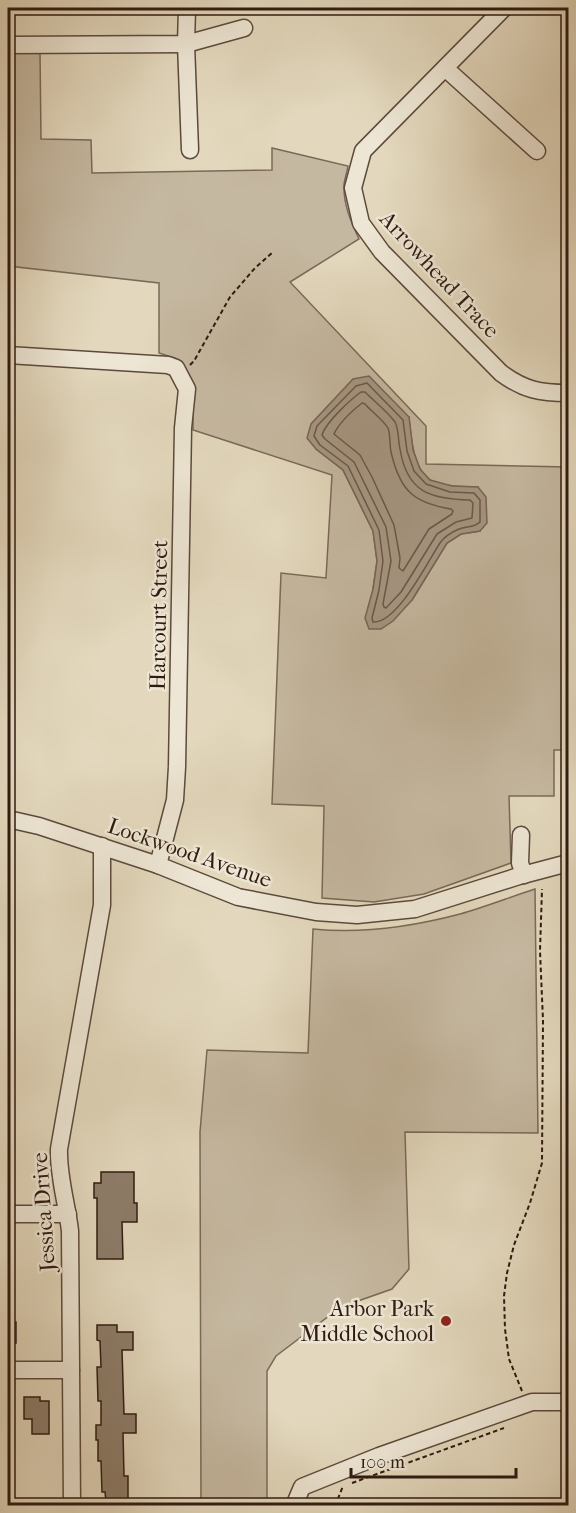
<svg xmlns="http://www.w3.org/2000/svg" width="576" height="1513" font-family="'IM FELL French Canon',serif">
<rect width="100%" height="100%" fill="#e3d8bd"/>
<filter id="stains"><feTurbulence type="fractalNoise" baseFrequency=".00333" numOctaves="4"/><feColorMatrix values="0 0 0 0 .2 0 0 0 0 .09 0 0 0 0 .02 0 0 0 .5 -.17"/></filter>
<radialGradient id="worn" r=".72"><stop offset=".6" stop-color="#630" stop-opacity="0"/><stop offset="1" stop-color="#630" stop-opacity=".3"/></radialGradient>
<g fill="#c5b8a0" stroke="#7a6958" stroke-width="1.5" fill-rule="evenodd">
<path d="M8,52H40L41,139L91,140L92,173L272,170V148L348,166C347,172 345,178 344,184C343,204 351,222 359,239L290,282L426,426V464L568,467V750H554V796H509L511,863L424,894L374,902L322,898L324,806L272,804L281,573L326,578L332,475L193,430V384L177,359L159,353V283L8,266ZM409,417C411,436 413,469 430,480C441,487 465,487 478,487L480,531L461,534L447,543L412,600L373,589L377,561L373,531L343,470L316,449Z"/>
<path d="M535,889L538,1133L405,1132L409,1269L392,1289L341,1307L276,1356L267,1371V1505H201L200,1132L207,1050L308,1053L313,929C363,934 411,927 460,914C485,907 510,897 535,889Z"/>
</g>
<path fill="#a69783" stroke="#776555" stroke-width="1.5" d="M369,376L409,417L413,450L420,469L430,480L452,486L478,487L486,497L487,523L480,531L461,534L447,543L412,600L393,621L381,629H369L365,618L373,589L377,561L373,531L343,470L316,449L307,438L311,424L353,379Z"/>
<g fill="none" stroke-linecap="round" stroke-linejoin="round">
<g stroke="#6b584a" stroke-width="1.5">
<path d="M367,383L403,420L407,451L414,471L426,484L450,492L474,493L480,500V522C474,528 466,526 459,529C452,532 444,537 440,543C428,561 397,624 373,622L372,618L379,590L383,561L379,530L348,466L320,445L314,436L317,426L356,386Z"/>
<path d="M361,392H365C374,401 388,412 395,422C399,429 398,441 400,449C407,493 431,499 470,500L473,503L472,518L456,522L437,534L401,592L386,608L384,607L383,604L391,561L386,527L354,462L325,439L322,435C326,422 350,400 361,392Z"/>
<path d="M362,403L365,404C370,410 384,421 388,428C391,436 389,448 392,456C401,492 415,503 451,509L453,511L452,514L429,529L403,571L399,568L400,558L394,525L372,477L360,455L334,434C339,423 352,411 362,403Z"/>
</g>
</g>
<g fill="#8d7d6a" stroke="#301a11" stroke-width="1.5">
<path d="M101,1172H134V1203H137V1222H122L123,1259H97V1198H94V1183H101Z"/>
<path d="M8,1322H16V1343L8,1344Z"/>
<path d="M97,1325H117V1332H133V1350H122L124,1414H136V1433H123L124,1476H128V1501H106L105,1492H102L101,1461H98V1440H96V1425H101V1401H98L97,1367H101L100,1341L97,1340Z"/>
<path d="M24,1397H40V1401H49V1434H32V1419H24Z"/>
</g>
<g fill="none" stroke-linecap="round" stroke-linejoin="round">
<g stroke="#5d4a3c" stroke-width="19">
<g id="minor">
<path d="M187,8L186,44L190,150"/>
<path d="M504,8L363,151L353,188L361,223L382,252L501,373C524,390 540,393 568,393"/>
<path d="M8,45L186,44L244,28"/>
<path d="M445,68L537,151"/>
<path d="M8,355L168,365L176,368L187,389L183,428L177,767L175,800L158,865"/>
<path d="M8,819L39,826L158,865L238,897L316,912L357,915L415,909L519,876L568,863"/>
<path d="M521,835L520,863L524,875"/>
<path d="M8,1214H68"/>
<path d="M8,1370H71"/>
<path d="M72,1506L70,1231C67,1204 58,1176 59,1149L102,905V846"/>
<path d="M294,1506L302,1487L379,1456L532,1402H568"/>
</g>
</g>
<g stroke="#301a11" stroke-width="2" stroke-dasharray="4.5 3" stroke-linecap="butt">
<path d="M190,365L194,361L230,297L255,268L272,253"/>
<path d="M522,1391L509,1359L505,1329L504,1296L507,1273L514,1245L530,1203L542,1163L543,1020L540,951L542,889"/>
<path d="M352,1483L504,1428"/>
<path d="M335,1506L343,1486"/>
</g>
<use href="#minor" stroke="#ede6d4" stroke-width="16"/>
</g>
<circle fill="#8f2418" stroke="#ede6d4" stroke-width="2" cx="446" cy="1321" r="6"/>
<g text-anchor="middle" stroke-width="5" stroke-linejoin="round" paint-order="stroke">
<g font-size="22" fill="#301a11" stroke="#ede6d4">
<text transform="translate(440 274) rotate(47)" y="8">Arrowhead Trace</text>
<text transform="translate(158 615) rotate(-89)" y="8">Harcourt Street</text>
<text transform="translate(190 852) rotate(19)" y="8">Lockwood Avenue</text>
<text transform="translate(43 1212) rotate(-94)" y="8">Jessica Drive</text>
</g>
<g font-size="22" fill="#301a11" stroke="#ede6d4" text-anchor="end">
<text x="434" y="1316">Arbor Park<tspan x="434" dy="25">Middle School</tspan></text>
</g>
</g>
<rect width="576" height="1513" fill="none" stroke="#e3d8bd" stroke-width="30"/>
<rect x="9" y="9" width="558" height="1495" fill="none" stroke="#301a11" stroke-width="3"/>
<rect x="15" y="15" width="546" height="1483" fill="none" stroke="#301a11" stroke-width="1.5"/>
<path d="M351 1468v9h165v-9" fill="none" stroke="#301a11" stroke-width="3"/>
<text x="360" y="1468" font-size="18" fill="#301a11" stroke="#ede6d4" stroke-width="4.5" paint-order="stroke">100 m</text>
<rect width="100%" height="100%" filter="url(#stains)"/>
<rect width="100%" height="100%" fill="url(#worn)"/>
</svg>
